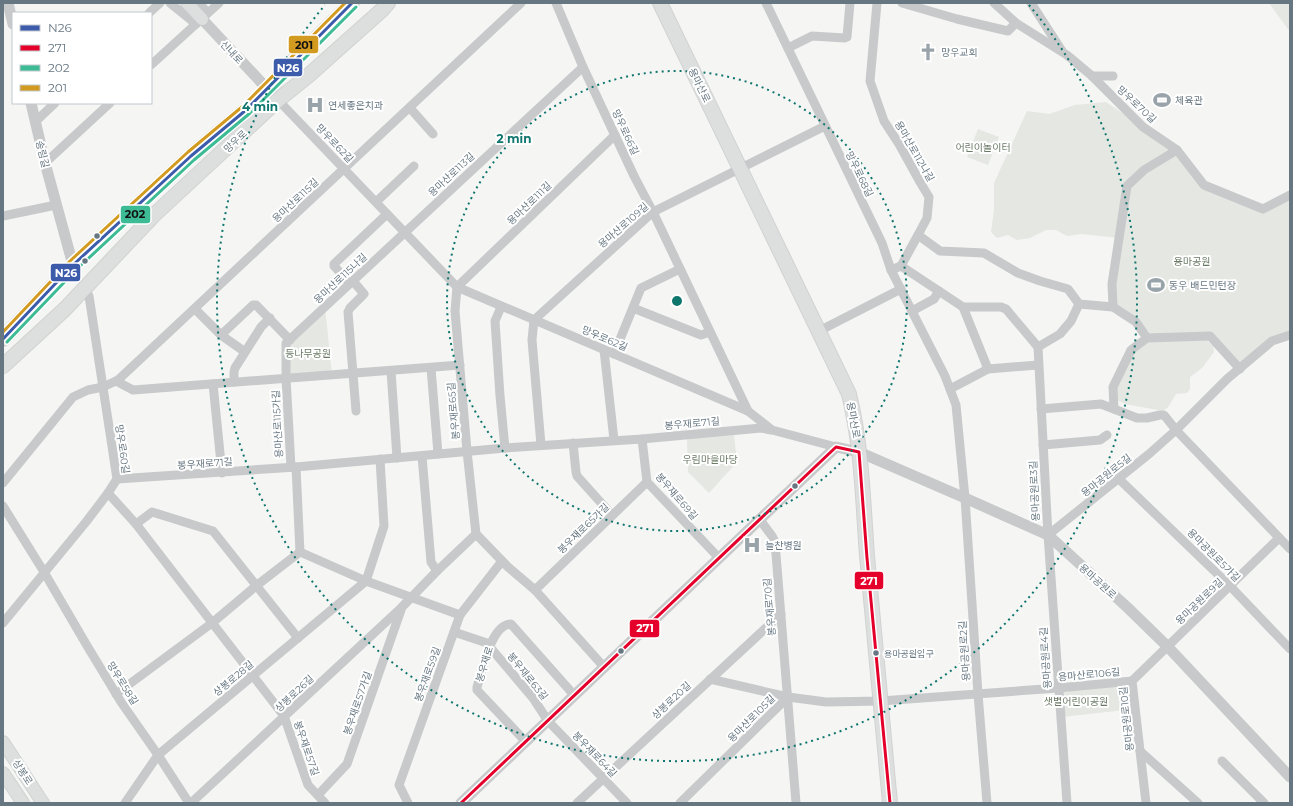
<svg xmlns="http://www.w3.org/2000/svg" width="1293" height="806" font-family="Montserrat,'Noto Sans KR',sans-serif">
<rect width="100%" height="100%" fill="#f5f5f4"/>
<g fill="#e4e7e2">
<path d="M1269,3H1290V32Z"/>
<path d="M1106,102L1177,150L1204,185L1263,209L1290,195V335L1272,341L1240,369L1210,336L1147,338L1113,307L1119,238L1081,234L1067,236L1056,230H1046L1030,238L1017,240L1008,235L997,238L991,232L994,210V183L1027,111L1049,114L1075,105Z"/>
<path d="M978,129L999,137L988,165L967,157Z"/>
<path d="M325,307L332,375L286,378V343Z"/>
<path d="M1206,340L1213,346L1214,352L1202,368L1190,377V389L1187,393L1176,394L1168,407L1163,411L1125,404L1119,401L1116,394V387L1134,353L1148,342Z"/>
<path d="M734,435L737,462L709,493L688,472L687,438Z"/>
<path d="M1131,681L1134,709L1062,717L1059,688Z"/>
</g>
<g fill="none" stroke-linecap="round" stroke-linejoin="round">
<g stroke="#d1d2d2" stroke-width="14">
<g id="secondary">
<path d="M187,3L202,19"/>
<path d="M3,742L43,803"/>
<path d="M3,773L23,803"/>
</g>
</g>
<g stroke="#d1d2d2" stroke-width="16">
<g id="primary">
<path d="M660,3L849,394C862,447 863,502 867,556C874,638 883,721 890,803"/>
<path d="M3,339L73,265L191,156L246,110L268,89L294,61L352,3"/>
<path d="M3,366L65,309L154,215L278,100L309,75L383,9L388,3"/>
</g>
</g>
<g stroke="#c8c9ca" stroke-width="9">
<path d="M170,3L196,24"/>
<path d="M200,3L207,13"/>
<path d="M556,3L583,67L634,176L653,212L748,411"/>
<path d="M766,3L882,243L891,270L945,376L956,405L965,498L978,694L987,803"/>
<path d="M877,3L870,81L884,121L899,144L920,182L929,197L927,218L918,235L940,251L984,253L1018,273L1040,281L1068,289L1079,304L1113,307L1136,322L1147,338"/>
<path d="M902,3L957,19L1008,31L1016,23"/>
<path d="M994,3L1016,23L1067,55L1092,76L1143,127L1177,150L1204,185L1263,209L1290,195"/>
<path d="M1031,3L1062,51"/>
<path d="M149,13L160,3"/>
<path d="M788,48L812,36L845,38L847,37L850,3"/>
<path d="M151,65L219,3"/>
<path d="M1092,76H1113"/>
<path d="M278,100L457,287L748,411L772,430L836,447"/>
<path d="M410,108L433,134"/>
<path d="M35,122L55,103"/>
<path d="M45,163L110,103"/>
<path d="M376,202L414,166"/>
<path d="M3,216L56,205"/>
<path d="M901,266L918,235"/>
<path d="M891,270L901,266L963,307H1001L1006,309L1038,347L1048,535L1067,803"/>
<path d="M353,281L364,294L350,308L348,312L356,411"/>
<path d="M350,283L334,266V264L387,214"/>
<path d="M501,307L495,321L500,396L505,448"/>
<path d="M963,307L988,369"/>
<path d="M1113,307L1112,284L1127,186L1144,170L1177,150"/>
<path d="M633,308L701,335L710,332"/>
<path d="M195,309L221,335L245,352"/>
<path d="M912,311L934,299L939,291"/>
<path d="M819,331L901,289"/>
<path d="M221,335L253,305H256L290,340"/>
<path d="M1038,347L1060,334L1071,321L1079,304"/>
<path d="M604,350L614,440"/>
<path d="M614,354L641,288L680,269"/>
<path d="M431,368L438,454"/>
<path d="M391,371L397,458"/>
<path d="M116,381L133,390L460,365"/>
<path d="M234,382V372L235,368L261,327L270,318"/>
<path d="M213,384L222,473"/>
<path d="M950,389L988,369L1038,365"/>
<path d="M1041,409L1101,404L1137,418H1147L1160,415H1164L1176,430L1290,549"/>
<path d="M1114,409L1113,387L1131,350L1147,338L1210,336L1240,369"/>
<path d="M642,439L647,482L719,558"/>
<path d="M573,443L576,472L577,476L612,515"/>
<path d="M541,445L532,340L534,320L653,212L825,126"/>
<path d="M1043,445L1100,440L1107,435"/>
<path d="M422,456L431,562L437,571"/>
<path d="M291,467L286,378V343L583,67"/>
<path d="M296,467L300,552"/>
<path d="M117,479L296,467L505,448L642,439L761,428L771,430"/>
<path d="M1119,479L1230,586L1290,649"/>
<path d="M3,483L73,397L88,390L103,387L118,380L521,3"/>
<path d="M108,493L136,524L284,716L308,785L325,803"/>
<path d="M3,506L44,572L86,644L121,702L158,755L189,803"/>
<path d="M760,520L772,536L775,542L796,803"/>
<path d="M136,524L152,512L213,531L298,638"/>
<path d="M476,534L467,451L455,311L457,287L615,135"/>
<path d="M1048,535L1149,454L1176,430L1227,379L1272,341L1290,335"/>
<path d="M535,590L647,482"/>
<path d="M3,623L86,522L108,493L117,479L89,296L85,289"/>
<path d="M454,632L490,644"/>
<path d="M489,646L533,698L548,721L627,803"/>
<path d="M710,679L788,697"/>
<path d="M116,694L212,623L256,586L300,552L366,581L460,615"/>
<path d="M526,742L477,690V687C482,671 491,624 511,624L574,695"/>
<path d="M1140,751L1198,803"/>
<path d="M1222,761L1264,803"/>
<path d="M318,795L347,764L401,610"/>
<path d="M125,803L158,755L366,581L384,526L380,459"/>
<path d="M191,803L401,608L437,571L476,534L508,567L535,590L604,667"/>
<path d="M408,803L399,785L460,615L502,561"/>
<path d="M577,803L781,614"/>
<path d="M680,803L788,697L826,702L881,701L1058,688L1132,681"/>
<path d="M1146,803L1132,681L1279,538"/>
</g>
<g stroke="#c8c9ca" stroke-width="11">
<path d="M8,3L13,24"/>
<path d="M202,19L273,95"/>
<path d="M31,103L45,163L73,265"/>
<path d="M461,803L836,447L859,452L965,498L1048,535L1128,608L1168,647L1290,777"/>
</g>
<use href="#secondary" stroke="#dddede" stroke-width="12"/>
<use href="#primary" stroke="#dddede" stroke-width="14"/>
<g stroke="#fff" stroke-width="6">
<path id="bus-1" d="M3,339L73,265L191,156L246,110L352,3"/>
</g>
<g stroke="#fff" stroke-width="6">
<path id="bus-2" d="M461,803L836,447L859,452L867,558L890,803"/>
</g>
<g stroke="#fff" stroke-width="6">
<path id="bus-3" d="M7,342L77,269L194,160L249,114L356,7"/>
</g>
<g stroke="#fff" stroke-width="6">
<path id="bus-4" d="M3,332L70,261L188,152L243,106L345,3"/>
</g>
<use href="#bus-1" stroke="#3d5bab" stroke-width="3"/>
<use href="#bus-2" stroke="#e4002b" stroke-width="3"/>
<use href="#bus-3" stroke="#3dbb94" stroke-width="3"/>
<use href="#bus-4" stroke="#d39a20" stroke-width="3"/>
</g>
<g fill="none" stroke="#0f766e" stroke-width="2" stroke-dasharray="2 4">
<circle cx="677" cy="301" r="230"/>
<path d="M1029 5A460 460 0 1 1 325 5"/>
</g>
<defs>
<g id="church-bare" transform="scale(1.38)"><path d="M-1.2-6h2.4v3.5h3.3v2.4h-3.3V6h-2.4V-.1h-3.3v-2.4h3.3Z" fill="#99a3aa" stroke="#fff" stroke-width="2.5" paint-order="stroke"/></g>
<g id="stadium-bare" transform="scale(1.38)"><path d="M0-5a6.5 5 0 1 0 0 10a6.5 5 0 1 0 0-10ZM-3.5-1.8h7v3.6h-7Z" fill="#99a3aa" stroke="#fff" stroke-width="2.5" paint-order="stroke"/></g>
<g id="hospital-bare" transform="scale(1.38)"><path d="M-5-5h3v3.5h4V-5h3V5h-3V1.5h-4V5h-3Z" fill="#99a3aa" stroke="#fff" stroke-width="2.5" paint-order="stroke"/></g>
</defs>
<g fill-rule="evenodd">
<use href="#church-bare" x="928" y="52"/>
<use href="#stadium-bare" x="1162" y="100"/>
<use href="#hospital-bare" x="315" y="105"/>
<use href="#stadium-bare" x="1156" y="285"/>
<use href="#hospital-bare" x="752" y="545"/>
</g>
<g fill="#677782" stroke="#fff" stroke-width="1.5">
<circle cx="97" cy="236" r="3.5"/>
<circle cx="85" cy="261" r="3.5"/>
<circle cx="795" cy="486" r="3.5"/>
<circle cx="621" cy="651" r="3.5"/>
<circle cx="876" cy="653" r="3.5"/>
</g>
<g text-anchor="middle" stroke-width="4" stroke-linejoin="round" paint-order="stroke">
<g font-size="9" fill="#677782" stroke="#fff" text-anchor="start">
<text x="884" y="657">용마공원입구</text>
</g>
<g font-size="10" fill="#677782" stroke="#fff">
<text transform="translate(232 52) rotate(47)" y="4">신내로</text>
<text transform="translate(700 85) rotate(64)" y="4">용마산로</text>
<text transform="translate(1137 104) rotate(43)" y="4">망우로70길</text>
<text transform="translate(626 132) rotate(65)" y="4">망우로66길</text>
<text transform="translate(235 141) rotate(-43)" y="4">망우로</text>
<text transform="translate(335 143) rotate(46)" y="4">망우로62길</text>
<text transform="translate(915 151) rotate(60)" y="4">용마산로112나길</text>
<text transform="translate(43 154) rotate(76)" y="4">송림길</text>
<text transform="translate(451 174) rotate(-43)" y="4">용마산로113길</text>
<text transform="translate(860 174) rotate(64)" y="4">망우로68길</text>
<text transform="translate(295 200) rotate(-43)" y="4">용마산로115길</text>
<text transform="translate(529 203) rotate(-44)" y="4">용마산로111길</text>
<text transform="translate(623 225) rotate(-41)" y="4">용마산로109길</text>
<text transform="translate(340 278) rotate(-43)" y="4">용마산로115나길</text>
<text transform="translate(605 338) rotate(23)" y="4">망우로62길</text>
<text transform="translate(453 411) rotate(-95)" y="4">봉우재로65길</text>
<text transform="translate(854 420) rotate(80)" y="4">용마산로</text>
<text transform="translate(692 423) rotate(-5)" y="4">봉우재로71길</text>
<text transform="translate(277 424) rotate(-93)" y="4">용마산로115가길</text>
<text transform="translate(123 449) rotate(82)" y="4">망우로60길</text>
<text transform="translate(205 463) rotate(-4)" y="4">봉우재로71길</text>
<text transform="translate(1106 475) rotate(-39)" y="4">용마공원로5길</text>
<text transform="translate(1034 491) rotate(-93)" y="4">용마공원로3길</text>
<text transform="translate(677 496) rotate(49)" y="4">봉우재로69길</text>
<text transform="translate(583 528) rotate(-44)" y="4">봉우재로65가길</text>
<text transform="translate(1214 555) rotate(45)" y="4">용마공원로5가길</text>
<text transform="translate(1098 581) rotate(42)" y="4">용마공원로</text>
<text transform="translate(1199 601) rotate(-44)" y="4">용마공원로9길</text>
<text transform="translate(769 607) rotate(-95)" y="4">봉우재로70길</text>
<text transform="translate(964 651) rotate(-94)" y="4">용마공원로2길</text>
<text transform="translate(1045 658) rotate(-94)" y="4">용마공원로4길</text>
<text transform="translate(484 664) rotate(-73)" y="4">봉우재로</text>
<text transform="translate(427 674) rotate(-70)" y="4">봉우재로59길</text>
<text transform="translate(1089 674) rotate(-5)" y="4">용마산로106길</text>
<text transform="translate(528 676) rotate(51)" y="4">봉우재로63길</text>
<text transform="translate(233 678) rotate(-40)" y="4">상봉로28길</text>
<text transform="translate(123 683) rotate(58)" y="4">망우로58길</text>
<text transform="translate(294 693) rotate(-43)" y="4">상봉로26길</text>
<text transform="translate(671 700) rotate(-43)" y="4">상봉로20길</text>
<text transform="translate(357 703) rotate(-71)" y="4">봉우재로57가길</text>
<text transform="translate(751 718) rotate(-45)" y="4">용마산로105길</text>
<text transform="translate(1126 719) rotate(-96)" y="4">용마공원로10길</text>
<text transform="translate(307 748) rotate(71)" y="4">봉우재로57길</text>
<text transform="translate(595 754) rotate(46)" y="4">봉우재로64길</text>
<text transform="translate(23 772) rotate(57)" y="4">상봉로</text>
</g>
<g font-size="10" fill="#677782" stroke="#fff" text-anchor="start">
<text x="941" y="56">망우교회</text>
<text x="1175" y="104">체육관</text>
<text x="328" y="109">연세좋은치과</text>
<text x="1169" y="289">동우 배드민턴장</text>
<text x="765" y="549">늘찬병원</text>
</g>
<g font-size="10" fill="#6a7a65" stroke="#fff">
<text x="983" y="151">어린이놀이터</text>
<text x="1192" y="265">용마공원</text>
<text x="308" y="357">등나무공원</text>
<text x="710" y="463">우림마을마당</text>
<text x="1076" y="705">샛별어린이공원</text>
</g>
</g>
<circle cx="677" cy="301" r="6" fill="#0f766e" stroke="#fff" stroke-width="2"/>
<g font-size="12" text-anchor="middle" font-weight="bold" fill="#0f766e" stroke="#fff" stroke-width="4" stroke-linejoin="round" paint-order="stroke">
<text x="260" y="111">4 min</text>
<text x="514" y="143">2 min</text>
</g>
<g stroke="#fff" stroke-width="1.5">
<rect x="288" y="35" width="31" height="19" rx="4" fill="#d39a20"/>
<rect x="273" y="58" width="30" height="19" rx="4" fill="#3d5bab"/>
<rect x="120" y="205" width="31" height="19" rx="4" fill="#3dbb94"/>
<rect x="50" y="263" width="31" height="19" rx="4" fill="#3d5bab"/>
<rect x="854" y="571" width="30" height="19" rx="4" fill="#e4002b"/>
<rect x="629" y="619" width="31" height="19" rx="4" fill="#e4002b"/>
</g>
<g font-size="11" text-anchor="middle" font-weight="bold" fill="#fff">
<text x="288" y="72">N26</text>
<text x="66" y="277">N26</text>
<text x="869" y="585">271</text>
<text x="645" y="632">271</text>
</g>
<g font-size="11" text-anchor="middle" font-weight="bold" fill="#111">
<text x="304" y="49">201</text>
<text x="135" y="218">202</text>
</g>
<rect width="1293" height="806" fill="none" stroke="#677782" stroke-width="8"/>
<rect x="12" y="12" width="140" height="92" fill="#ffffff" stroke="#c2c9cd"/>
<rect x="20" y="25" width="20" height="6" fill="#3d5bab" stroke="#c2c9cd"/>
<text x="48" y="32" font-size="12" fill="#677782">N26</text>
<rect x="20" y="45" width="20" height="6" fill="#e4002b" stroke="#c2c9cd"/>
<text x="48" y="52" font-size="12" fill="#677782">271</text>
<rect x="20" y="65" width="20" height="6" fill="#3dbb94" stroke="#c2c9cd"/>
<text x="48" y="72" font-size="12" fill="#677782">202</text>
<rect x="20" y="85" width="20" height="6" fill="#d39a20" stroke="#c2c9cd"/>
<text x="48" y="92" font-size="12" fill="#677782">201</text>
</svg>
